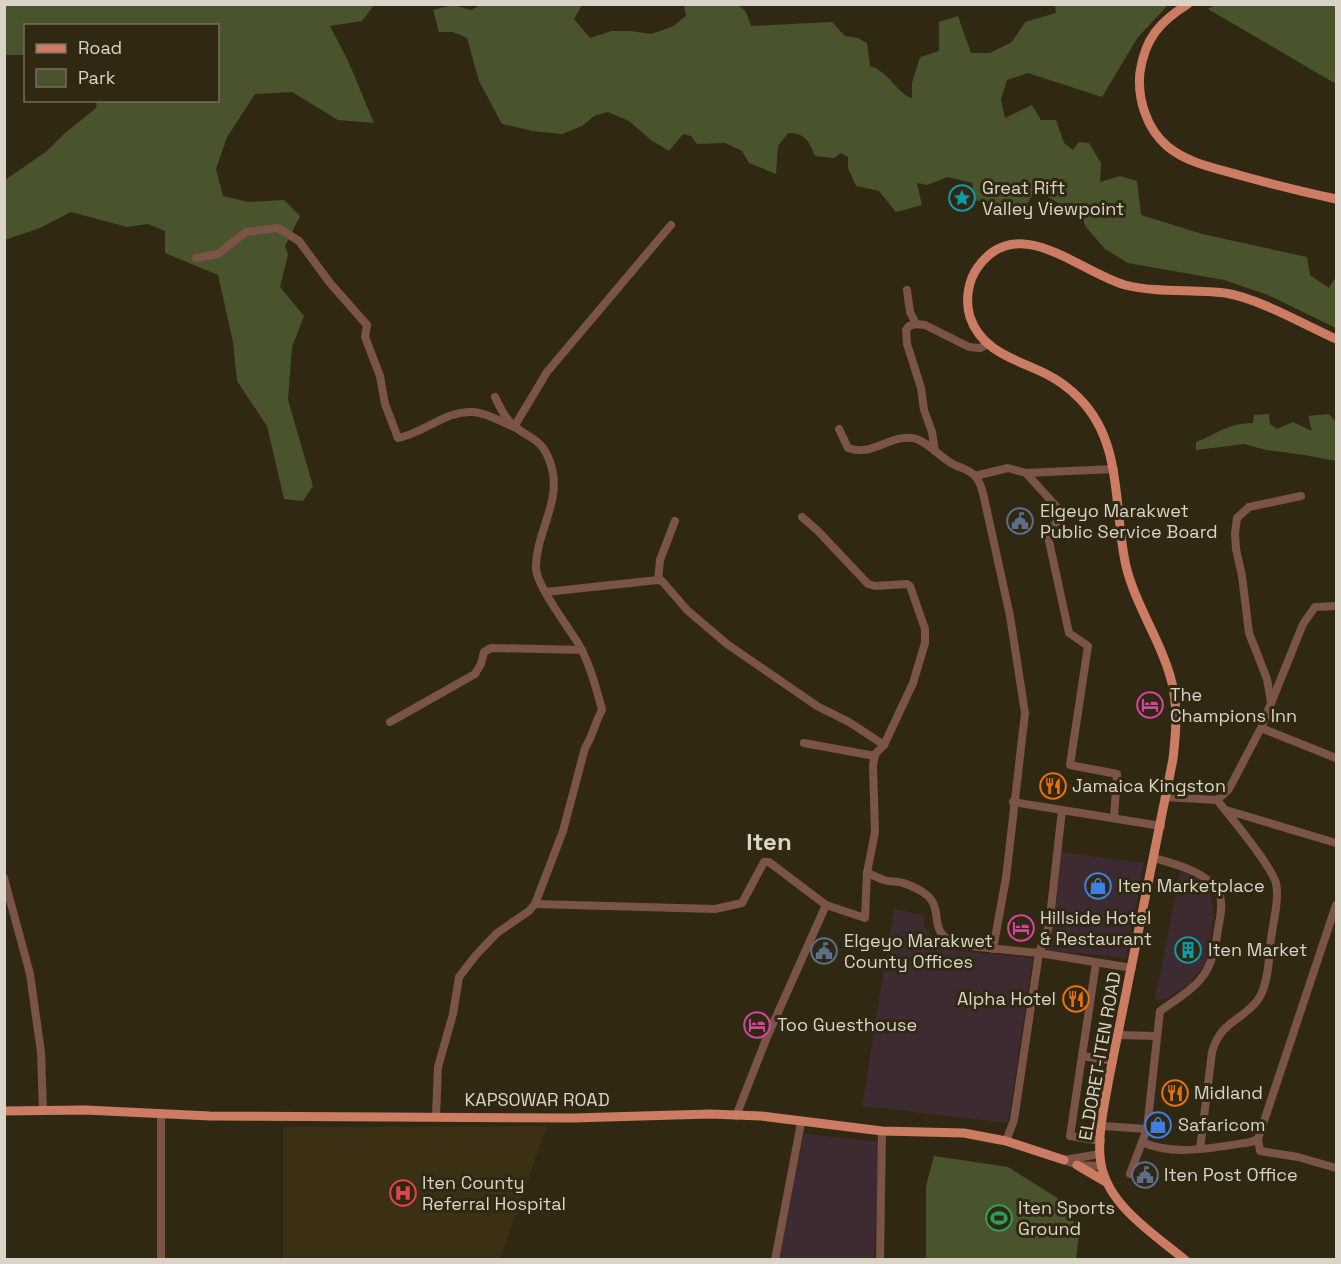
<svg xmlns="http://www.w3.org/2000/svg" width="1341" height="1264" font-family="'Space Grotesk',sans-serif">
<rect width="100%" height="100%" fill="#312814"/>
<g fill="#3e2b31">
<path d="M1059,852L1144,863L1126,958L1045,950L1052,910Z"/>
<path d="M1180,872L1193,875L1206,882L1210,891L1214,916L1209,947L1205,964L1189,984L1166,999L1155,1000Z"/>
<path d="M894,909L924,915V926L936,941L959,951L1033,958L1008,1123L862,1106Z"/>
<path d="M804,1134L880,1142L874,1259L778,1260Z"/>
</g>
<path fill="#3b2f14" d="M547,1126L500,1259H283V1127Z"/>
<g fill="#49542d">
<path d="M1217,4L1336,5V84L1208,9Z"/>
<path d="M4,5H374L362,21L330,26L349,63L374,123L338,120L292,92L255,94L227,137L216,169L223,196L248,202L284,200L300,216L285,246L288,254L280,287L304,316L292,347L288,400L313,486L303,501L284,499L267,426L237,381L233,342L218,275L165,253V231L148,224L127,227L71,212L40,228L5,240V180L47,151L64,134L96,108L97,101L218,100V26H26L25,55H5Z"/>
<path d="M453,5L471,10L480,5H582L574,19L590,38L612,31H630L651,34L672,27L686,16L684,5H738L746,12L751,26L832,22L845,36L858,38L867,43L870,66C890,72 898,95 912,98V83L920,57L939,51V22L958,16L971,53H990L1012,42L1025,22L1056,13L1055,5L1106,4L1108,6L1111,4L1168,5L1138,37L1102,97L1028,73L1007,80L1001,99L1005,118L1032,105L1041,120H1056L1064,143L1073,150L1079,142L1089,143L1101,163L1100,182L1120,176L1137,181L1141,215L1202,234L1307,257L1310,275L1329,288L1336,277V328L1268,295L1224,280L1128,263L1105,249L1086,227L1081,216L1046,196L1033,193L1028,203L1006,214L972,198L973,183L948,177L927,185L917,183L922,205L896,212L879,191L856,186L848,168V157L841,153L834,158L815,156C809,141 805,133 788,133L778,146L776,174L749,163L742,151L725,143L697,144L691,136L683,134L669,151L651,140L629,121L608,112L594,116L582,126L562,134L533,131L502,124L479,81L467,38L453,32H439L433,10Z"/>
<path d="M1269,414L1270,424L1277,429L1293,422L1312,431L1308,416L1329,414L1336,422V461L1305,455L1266,450L1244,444L1196,450V442C1220,433 1225,424 1253,423L1254,415Z"/>
<path d="M934,1156L1008,1167L1065,1203L1079,1234L1076,1259H926V1186Z"/>
</g>
<g fill="none" stroke-linecap="round" stroke-linejoin="round">
<g stroke="#7b5448" stroke-width="8">
<path d="M196,258L218,254L246,232L278,228L299,241L330,283L367,325L365,337L380,376L385,404L398,438C425,433 445,410 474,412C487,413 502,422 514,427L547,372L671,225"/>
<path d="M907,290L910,312L916,324"/>
<path d="M839,429L848,448C872,457 889,435 912,438C926,440 939,456 951,463C959,468 969,469 975,476C980,481 981,487 983,493L1010,616L1025,713L1006,878L993,949"/>
<path d="M935,451L932,432L924,410L921,388L907,344L906,330L909,326L916,324L925,325L969,347L980,348L989,344"/>
<path d="M1026,473L1064,515L1047,532L1069,633L1088,646L1070,765L1117,774L1114,818"/>
<path d="M975,476L1008,468L1026,473L1114,469"/>
<path d="M802,517L818,531L868,584L875,586L907,584L910,586L925,629V643L913,683L884,745L875,754L873,765L875,832L867,873C873,875 878,878 884,880C890,882 897,881 903,883C911,885 922,891 928,896C945,913 925,932 959,945L1039,953L1132,968"/>
<path d="M675,521L660,560L658,580L662,581L687,610L727,644L817,706L849,722L884,745"/>
<path d="M546,592L658,580"/>
<path d="M1271,702L1267,679L1249,633L1242,576L1236,549L1235,533L1237,518L1249,507L1301,496"/>
<path d="M390,722L475,674L481,664L484,652L491,648L582,650"/>
<path d="M1261,728L1303,624L1315,607L1336,606"/>
<path d="M804,743L875,756"/>
<path d="M1166,797L1217,800L1229,789L1261,728L1336,758"/>
<path d="M1013,802L1062,810"/>
<path d="M1226,810L1336,843"/>
<path d="M4,878L30,974L41,1052L43,1111"/>
<path d="M535,904L715,909L742,903L764,862H769L826,905L767,1037L736,1116"/>
<path d="M826,905L865,918L867,873"/>
<path d="M1096,963L1070,1136L1101,1141"/>
<path d="M1119,1035L1156,1036"/>
<path d="M1082,1056L1113,1061"/>
<path d="M161,1113V1260"/>
<path d="M436,1116L438,1067L453,1014L459,977L476,955L497,933L529,911L535,904L563,831L585,748C593,736 595,722 602,710C597,690 589,662 579,645C569,628 537,586 536,569C535,532 564,500 550,462C542,439 532,440 515,427C506,420 500,408 495,397"/>
<path d="M1102,1126L1147,1129"/>
<path d="M1258,1139L1260,1151L1298,1157L1336,1168"/>
<path d="M1006,1141L1014,1120L1039,953L1049,926L1062,810L1161,826"/>
<path d="M1142,1142C1175,1157 1216,1147 1251,1142L1258,1139L1336,905"/>
<path d="M1200,1149L1212,1052C1221,1021 1240,1022 1257,1001C1267,989 1269,963 1270,948C1271,929 1280,901 1276,883C1271,865 1230,816 1217,800"/>
<path d="M1064,1160L1077,1165L1101,1166"/>
<path d="M1064,1160L1100,1154"/>
<path d="M1130,1174L1147,1129L1160,1011C1199,984 1212,978 1218,929C1220,918 1223,907 1220,896C1212,873 1175,864 1154,858"/>
<path d="M775,1260L801,1123"/>
<path d="M880,1260L882,1131"/>
</g>
<g stroke="#cb7c63" stroke-width="9">
<path d="M1188,4C1159,22 1145,39 1140,72C1137,99 1147,129 1167,146C1187,163 1215,168 1239,175C1271,184 1304,192 1336,199"/>
<path d="M4,1111L85,1110L210,1116L386,1117L573,1118L710,1114L761,1116L882,1131L964,1133L1006,1141L1064,1160"/>
<path d="M1077,1165L1106,1182"/>
<path d="M1185,1260C1152,1232 1103,1203 1100,1156C1098,1130 1105,1103 1109,1078L1173,759C1176,733 1178,708 1172,683C1162,642 1136,607 1126,566C1113,509 1124,443 1079,398C1071,390 1058,380 1048,375C1019,360 982,353 970,317C965,301 968,280 978,267C1018,211 1079,272 1125,285C1157,293 1192,289 1225,293C1258,298 1305,325 1336,339"/>
</g>
</g>
<defs>
<g id="sight-ring" transform="scale(1.35)"><circle r="9.5" fill="#312814" stroke="#0f9aa8" stroke-width="1.5"/><path d="M0-6L1.8-2.2L6-1.7L2.9 1.2L3.7 5.4L0 3.3L-3.7 5.4L-2.9 1.2L-6-1.7L-1.8-2.2Z" fill="#0f9aa8"/></g>
<g id="civic-ring" transform="scale(1.35)"><circle r="9.5" fill="#312814" stroke="#5c6f8a" stroke-width="1.5"/><path d="M-.6-6.5H3V-4.5H.6V-3L4-1V1h2V6H-6V1h2V-1L-.6-3ZM-1.2 2.5V6h2.4V2.5Z" fill="#5c6f8a"/></g>
<g id="hotel-ring" transform="scale(1.35)"><circle r="9.5" fill="#312814" stroke="#d1479c" stroke-width="1.5"/><path d="M-6-4.5h1.5V1H6V5H4.5V3h-9V5H-6ZM-4 0a1.8 1.8 0 1 1 3.6 0ZM.5 0V-2.5h3Q6-2.5 6 0Z" fill="#d1479c"/></g>
<g id="restaurant-ring" transform="scale(1.35)"><circle r="9.5" fill="#312814" stroke="#e8710a" stroke-width="1.5"/><path d="M-5-6h1v4h1v-4h1v4h1v-4h1v5L-1.5 .5V6h-2V.5L-5-1ZM5-6V6H3V1.5H1.5Q1.5-4 5-6Z" fill="#e8710a"/></g>
<g id="shop-ring" transform="scale(1.35)"><circle r="9.5" fill="#312814" stroke="#3f7fe0" stroke-width="1.5"/><path d="M-5-2.5h2.3a2.7 3.5 0 0 1 5.4 0H5L5.5 6h-11ZM-1.5-2.5h3a1.5 2.3 0 0 0-3 0Z" fill="#3f7fe0"/></g>
<g id="building-ring" transform="scale(1.35)"><circle r="9.5" fill="#312814" stroke="#0f9aa8" stroke-width="1.5"/><path d="M-4-6H4V6H1V3H-1V6H-4ZM-2.5-4.3h1.7v1.8h-1.7ZM.8-4.3h1.7v1.8H.8ZM-2.5-1h1.7V.8h-1.7ZM.8-1h1.7V.8H.8Z" fill="#0f9aa8"/></g>
<g id="hospital-ring" transform="scale(1.35)"><circle r="9.5" fill="#312814" stroke="#e0444e" stroke-width="1.5"/><path d="M-5-5h3v3.5h4V-5h3V5h-3V1.5h-4V5h-3Z" fill="#e0444e"/></g>
<g id="stadium-ring" transform="scale(1.35)"><circle r="9.5" fill="#312814" stroke="#2e9e5b" stroke-width="1.5"/><path d="M0-5a6.5 5 0 1 0 0 10a6.5 5 0 1 0 0-10ZM-3.5-1.8h7v3.6h-7Z" fill="#2e9e5b"/></g>
</defs>
<g fill-rule="evenodd">
<use href="#sight-ring" x="962" y="198"/>
<use href="#civic-ring" x="1020" y="521"/>
<use href="#hotel-ring" x="1150" y="705"/>
<use href="#restaurant-ring" x="1053" y="786"/>
<use href="#shop-ring" x="1098" y="886"/>
<use href="#hotel-ring" x="1021" y="928"/>
<use href="#building-ring" x="1188" y="950"/>
<use href="#civic-ring" x="824" y="951"/>
<use href="#restaurant-ring" x="1076" y="999"/>
<use href="#hotel-ring" x="757" y="1025"/>
<use href="#restaurant-ring" x="1175" y="1093"/>
<use href="#shop-ring" x="1158" y="1125"/>
<use href="#civic-ring" x="1145" y="1175"/>
<use href="#hospital-ring" x="403" y="1193"/>
<use href="#stadium-ring" x="999" y="1218"/>
</g>
<g text-anchor="middle" stroke-width="6" stroke-linejoin="round" paint-order="stroke">
<g font-size="18" fill="#dad4c8" stroke="#312814" text-anchor="start">
<text x="982" y="194">Great Rift<tspan x="982" dy="21">Valley Viewpoint</tspan></text>
<text x="1040" y="517">Elgeyo Marakwet<tspan x="1040" dy="21">Public Service Board</tspan></text>
<text x="1170" y="701">The<tspan x="1170" dy="21">Champions Inn</tspan></text>
<text x="1072" y="792">Jamaica Kingston</text>
<text x="1118" y="892">Iten Marketplace</text>
<text x="1040" y="924">Hillside Hotel<tspan x="1040" dy="21">&amp; Restaurant</tspan></text>
<text x="844" y="947">Elgeyo Marakwet<tspan x="844" dy="21">County Offices</tspan></text>
<text x="1208" y="956">Iten Market</text>
<text x="1056" y="1005" text-anchor="end">Alpha Hotel</text>
<text x="777" y="1031">Too Guesthouse</text>
<text x="1194" y="1099">Midland</text>
<text x="1178" y="1131">Safaricom</text>
<text x="1164" y="1181">Iten Post Office</text>
<text x="422" y="1189">Iten County<tspan x="422" dy="21">Referral Hospital</tspan></text>
<text x="1018" y="1214">Iten Sports<tspan x="1018" dy="21">Ground</tspan></text>
</g>
<g font-size="18" fill="#dad4c8" stroke="#312814">
<text transform="translate(1100 1056) rotate(-80)" y="6">ELDORET-ITEN ROAD</text>
<text x="537" y="1106">KAPSOWAR ROAD</text>
</g>
<g font-size="24" font-weight="bold" fill="#dad4c8" stroke="#312814">
<text x="769" y="850">Iten</text>
</g>
</g>
<rect width="1341" height="1264" fill="none" stroke="#dad4c8" stroke-width="12"/>
<rect x="24" y="24" width="195" height="78" fill="#312814" stroke="#756d5c" stroke-width="1.5"/>
<rect x="36" y="44" width="30" height="9" fill="#cb7c63" stroke="#756d5c" stroke-width="1.5"/>
<text x="78" y="54" font-size="18" fill="#dad4c8">Road</text>
<rect x="36" y="69" width="30" height="18" fill="#49542d" stroke="#756d5c" stroke-width="1.5"/>
<text x="78" y="84" font-size="18" fill="#dad4c8">Park</text>
</svg>
